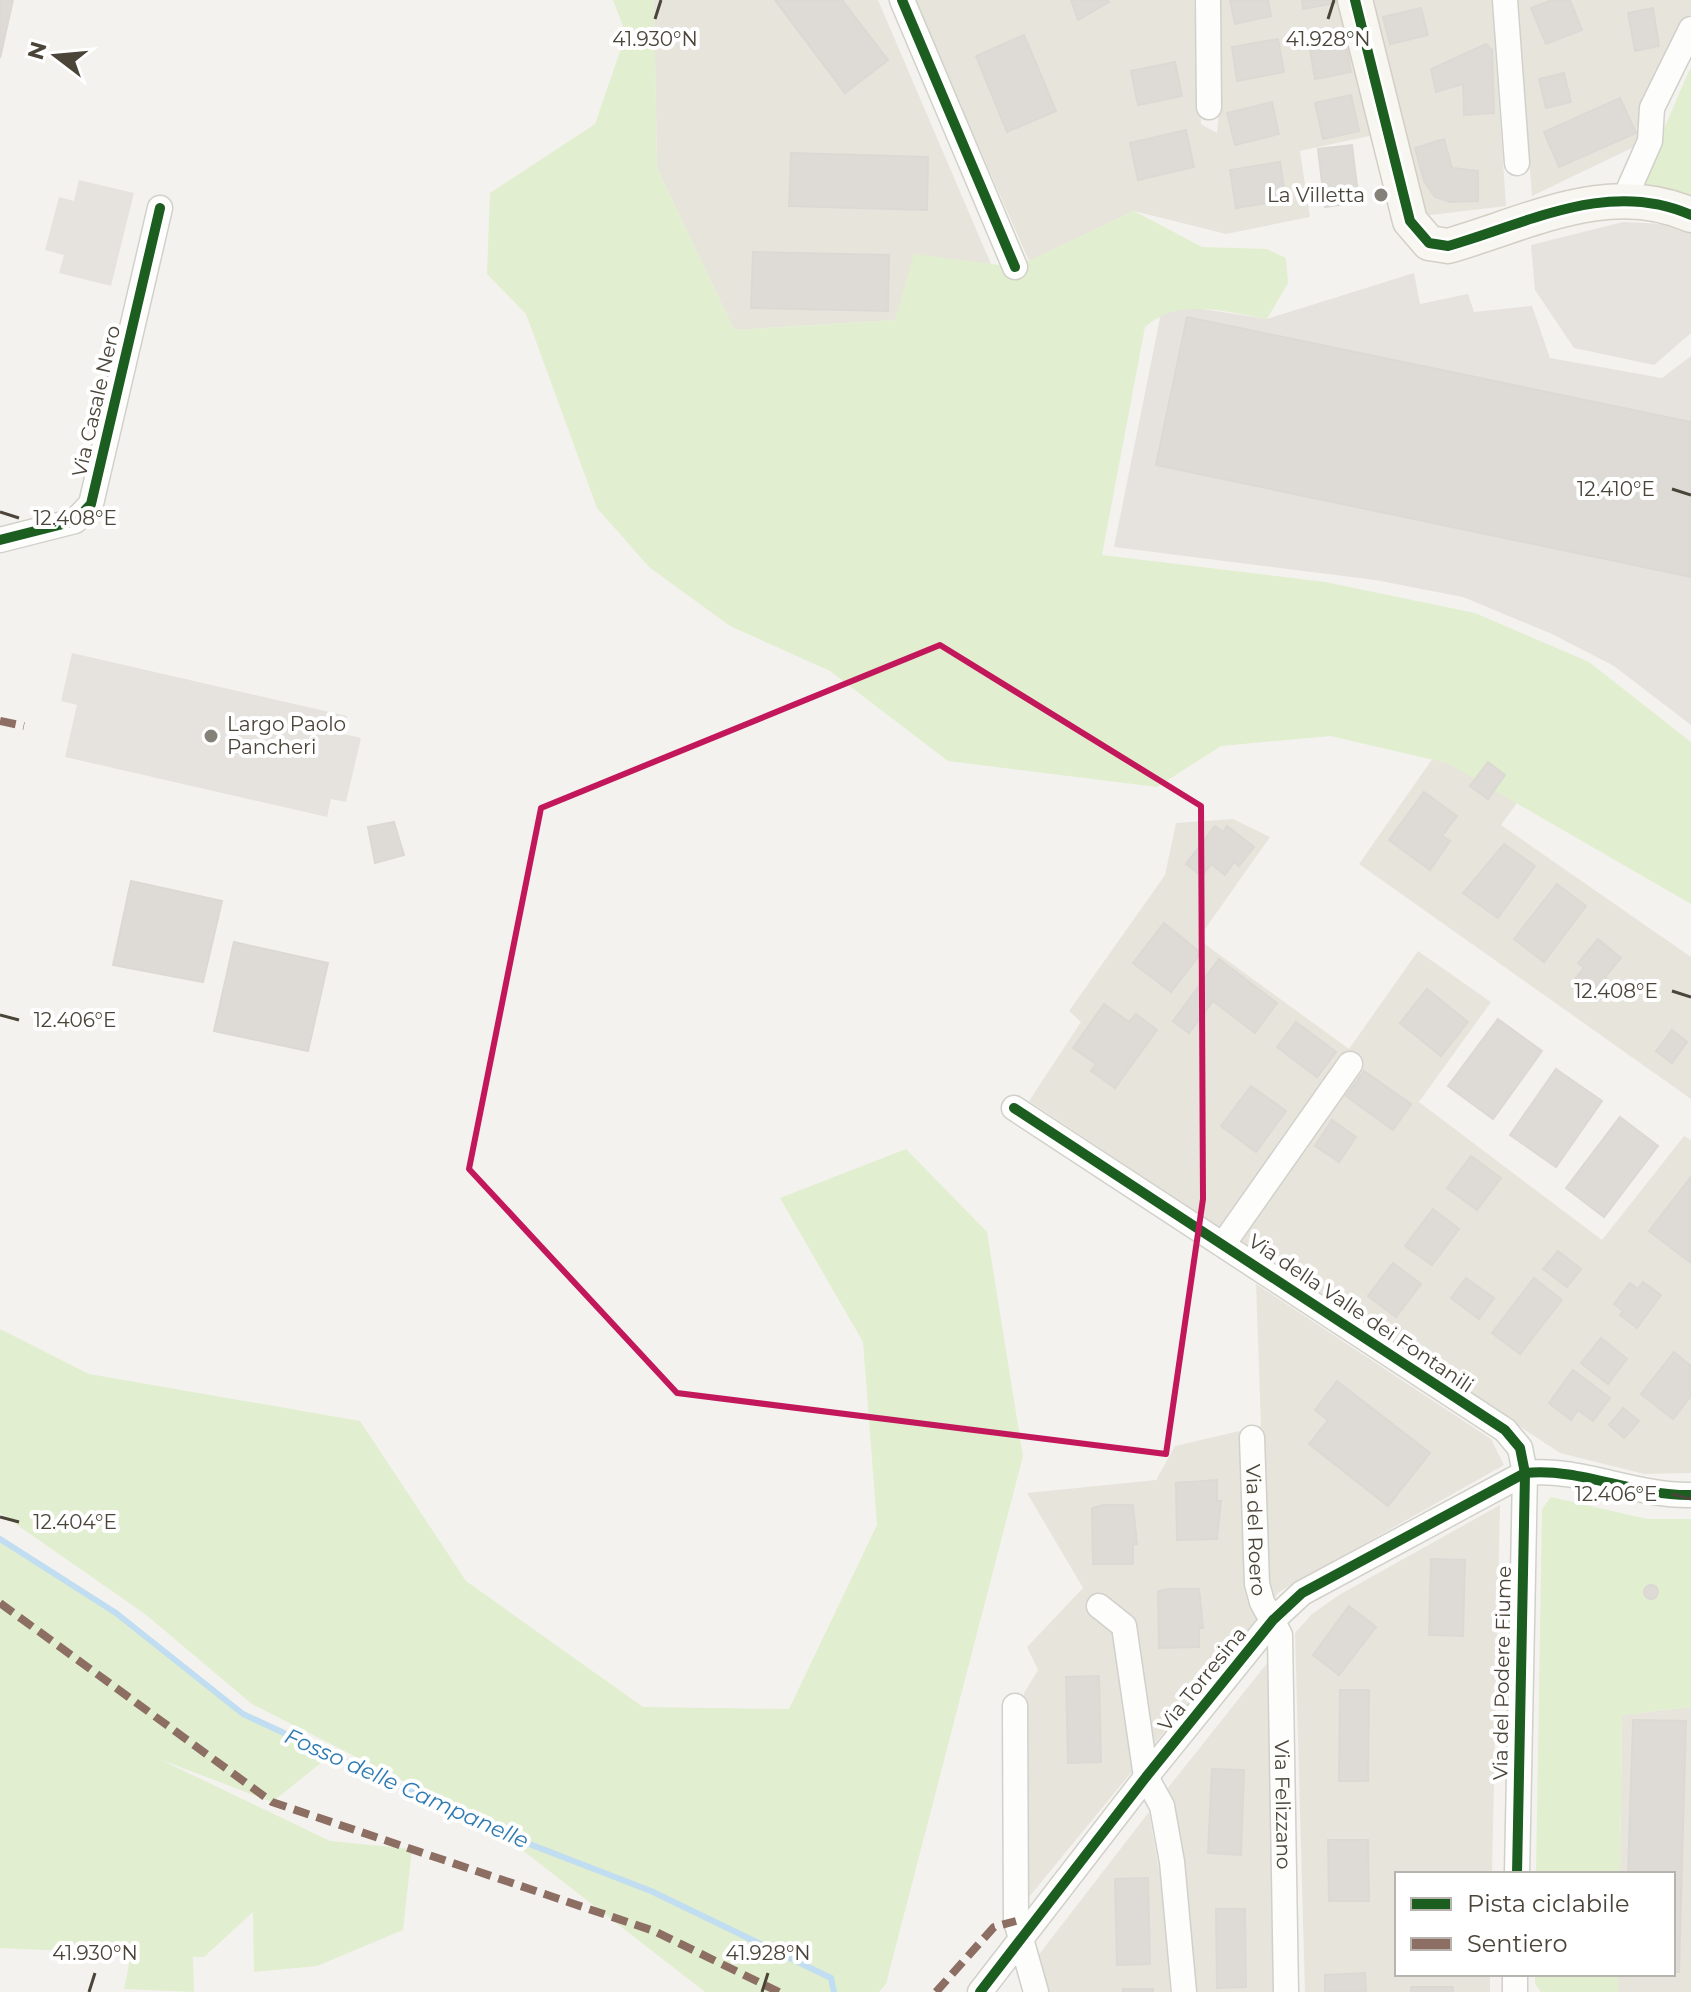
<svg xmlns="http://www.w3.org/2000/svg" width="1691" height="1992" font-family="Montserrat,sans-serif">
<rect width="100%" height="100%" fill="#f4f2ee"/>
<g fill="#e7e4dc">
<path d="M654,0H878L991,264L915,255L895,320L734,330L657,168Z"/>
<path d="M914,0H1194L1201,124L1217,133L1221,92L1220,0H1342L1374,135L1300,151L1310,217L1226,234L1134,211L1029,261Z"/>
<path d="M1367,0H1492L1506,206L1423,216Z"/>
<path d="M1517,0H1691V13L1639,119L1638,145L1532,196Z"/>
<path d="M1449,735L1540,771L1501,825L1691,957V1099L1359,864Z"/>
<path d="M1233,819L1270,837L1198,939L1349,1049L1418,951L1491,1002L1419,1102L1602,1240L1684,1136L1691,1140V1473L1644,1474L1560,1453L1029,1101L1081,1022L1069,1011L1165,875L1176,823Z"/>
<path d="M1256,1284L1491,1439L1504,1465L1279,1592L1020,1908L1024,1693L1038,1670L1027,1647L1083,1588L1027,1493L1156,1480L1175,1446L1261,1426Z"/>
<path d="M1500,1505L1492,1874H1397V1974H1490V1992H1305L1295,1633L1312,1614L1339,1595Z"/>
<path d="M1268,1662L1275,1992H1194L1185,1878L1167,1789Z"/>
<path d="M1691,1707V1992H1618V1974H1673V1874H1620L1622,1715Z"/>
<path d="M1149,1812L1160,1876L1171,1992H1045L1037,1957Z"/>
</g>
<path fill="#e6e2de" d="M1414,273L1420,304L1468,294L1474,312L1532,306L1550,358L1662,378L1691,356V725L1614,666L1552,634L1463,597L1375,580L1114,547L1161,313L1195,308L1267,319Z"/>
<g fill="#e1eecf">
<path d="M613,0H654L657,168L734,330L895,320L914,254L1015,267L1134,211L1202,247L1267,249L1286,258L1288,283L1267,319C1226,312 1179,297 1145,327L1102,555L1325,582L1475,613L1589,662L1691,742V904L1447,763L1330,736L1221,746L1157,787L948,761L830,671L730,626L649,567L597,508L526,314L487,274L490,193L595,124L626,34Z"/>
<path d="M1691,68V197L1639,187L1688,73Z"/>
<path d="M906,1149L987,1232L1023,1456L886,1984L879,1992H705L490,1825L252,1704L145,1614L0,1513V1329L89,1374L360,1421L466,1581L643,1707L789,1709L877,1525L863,1342L780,1198Z"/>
<path d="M1551,1497L1647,1519H1691V1707L1622,1715L1620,1874H1536L1542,1509Z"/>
<path d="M0,1539L116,1613L243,1714L331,1755L272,1802L159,1759L330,1841L412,1849L403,1930L317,1966L254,1972L253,1912L204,1957H193L194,1992L124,1989L131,1954L0,1948Z"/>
<path d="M1535,1974H1618V1992H1541L1535,1984Z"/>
</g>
<g fill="#e6e3df">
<path d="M79,180L134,193L111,286L59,273L64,255L45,250L59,197L74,201Z"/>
<path d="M1623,222L1667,224L1691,231V333L1654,365L1574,348L1535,290L1531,245Z"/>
<path d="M72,653L347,716L343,734L361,738L346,802L331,799L327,817L65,757L77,705L61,701Z"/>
</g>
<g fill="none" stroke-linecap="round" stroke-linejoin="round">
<path stroke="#c0ddf1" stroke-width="6" d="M0,1539L116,1613L243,1714L501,1833L651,1891L831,1978L834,1992"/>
</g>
<g fill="#dedbd6" stroke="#dcd9d4" stroke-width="2">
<path d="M0,0H13L0,58Z"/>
<path d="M775,0H842L888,60L845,93Z"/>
<path d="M1071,0H1108L1109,2L1078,20Z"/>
<path d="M1230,0H1268L1271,16L1235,24Z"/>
<path d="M1302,0H1341V2L1303,9Z"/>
<path d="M1552,0H1570L1582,30L1546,44L1531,8Z"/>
<path d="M1421,8L1428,35L1390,44L1383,17Z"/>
<path d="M1653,8L1659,46L1635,51L1628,13Z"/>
<path d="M1344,33L1351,72L1315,79L1308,39Z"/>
<path d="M1024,35L1056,111L1007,132L976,56Z"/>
<path d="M1278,39L1284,72L1237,81L1232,47Z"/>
<path d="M1486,44L1492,50L1494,113L1464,115L1463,84L1436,92L1431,69Z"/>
<path d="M1175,62L1182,96L1138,105L1131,71Z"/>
<path d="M1564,73L1571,102L1546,108L1539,79Z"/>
<path d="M1351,95L1359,131L1323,139L1315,103Z"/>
<path d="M1620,98L1636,133L1559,167L1544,132Z"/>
<path d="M1272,102L1279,134L1235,145L1227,113Z"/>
<path d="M1186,130L1194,167L1138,180L1130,143Z"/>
<path d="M1444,139L1452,168L1478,171V201L1450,202L1435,197L1424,181L1415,148Z"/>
<path d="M1352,145L1359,202L1325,207L1318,149Z"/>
<path d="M791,153L928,157L927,210L789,206Z"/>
<path d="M1280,162L1286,200L1236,208L1230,170Z"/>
<path d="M753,252L889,255L888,311L751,308Z"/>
<path d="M1187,317L1691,422V577L1156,465Z"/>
<path d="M1488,762L1505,775L1488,799L1470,786Z"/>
<path d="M1424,792L1457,816L1442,836L1450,841L1430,870L1389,840Z"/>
<path d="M394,822L404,855L375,863L368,827Z"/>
<path d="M1215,826L1223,832L1227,826L1254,847L1239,866L1234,862L1225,875L1211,864L1202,876L1186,864Z"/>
<path d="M1504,844L1535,866L1498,918L1463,893Z"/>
<path d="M131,881L222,901L203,982L113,965Z"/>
<path d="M1557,884L1586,906L1544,962L1514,939Z"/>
<path d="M1164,923L1201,953L1171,992L1133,963Z"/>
<path d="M1598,939L1621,958L1605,977L1615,985L1604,998L1588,1000L1570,985L1584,968L1578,963Z"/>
<path d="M234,942L328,963L308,1051L214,1031Z"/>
<path d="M1219,959L1277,1003L1255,1033L1213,1001L1189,1033L1173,1021Z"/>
<path d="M1427,989L1468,1022L1441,1056L1400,1023Z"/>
<path d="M1104,1004L1129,1022L1136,1014L1157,1030L1115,1088L1091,1071L1096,1064L1073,1048Z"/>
<path d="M1498,1019L1542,1051L1493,1119L1448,1086Z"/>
<path d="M1296,1022L1336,1052L1317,1077L1277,1047Z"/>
<path d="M1672,1030L1687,1042L1672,1063L1656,1051Z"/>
<path d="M1556,1069L1602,1101L1556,1167L1510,1135Z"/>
<path d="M1364,1071L1411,1104L1393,1130L1346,1096Z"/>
<path d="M1251,1086L1286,1111L1256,1152L1221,1126Z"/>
<path d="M1620,1117L1658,1146L1604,1217L1566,1188Z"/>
<path d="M1332,1120L1356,1137L1339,1162L1315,1146Z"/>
<path d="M1471,1156L1501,1178L1477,1210L1447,1188Z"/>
<path d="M1691,1177V1263L1649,1231Z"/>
<path d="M1433,1209L1459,1229L1432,1265L1405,1246Z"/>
<path d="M1558,1251L1581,1269L1567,1287L1543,1269Z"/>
<path d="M1393,1263L1421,1284L1396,1317L1368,1296Z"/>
<path d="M1466,1278L1494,1298L1479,1319L1451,1298Z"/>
<path d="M1534,1278L1562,1300L1520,1354L1492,1333Z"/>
<path d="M1643,1282L1661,1295L1637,1328L1620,1315L1623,1311L1614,1304L1630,1283L1638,1289Z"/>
<path d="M1601,1338L1627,1359L1608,1384L1581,1363Z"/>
<path d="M1674,1352L1691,1366V1396L1673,1419L1641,1394Z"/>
<path d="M1573,1370L1610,1398L1593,1421L1578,1410L1571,1420L1549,1403Z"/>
<path d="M1337,1381L1430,1453L1388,1506L1309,1444L1328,1420L1315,1410Z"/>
<path d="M1623,1408L1639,1421L1624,1438L1609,1425Z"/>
<path d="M1217,1480V1501H1221L1217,1539L1177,1540L1176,1483Z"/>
<path d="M1103,1505H1133L1137,1544H1133V1564H1093L1092,1508Z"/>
<path d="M1431,1559L1465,1560L1463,1636L1429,1635Z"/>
<circle cx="1651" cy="1592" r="7"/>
<path d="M1169,1589H1199L1203,1628H1199V1647L1159,1648L1158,1591Z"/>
<path d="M1349,1606L1376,1627L1339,1675L1313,1655Z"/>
<path d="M1099,1676L1101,1762L1068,1763L1066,1677Z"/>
<path d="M1340,1690H1369L1368,1781H1339Z"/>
<path d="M1633,1720L1686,1721L1679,1972H1673V1874H1628Z"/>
<path d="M1212,1769L1244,1770L1241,1855L1208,1853Z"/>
<path d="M1328,1840H1368L1369,1901H1329Z"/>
<path d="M1148,1878L1150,1964L1117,1965L1115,1879Z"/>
<path d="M1216,1909H1245L1246,1987L1217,1988Z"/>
<path d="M1365,1973L1366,1992H1325V1975Z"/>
<rect x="1411" y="1987" width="42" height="5"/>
<rect x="1123" y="1989" width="30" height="3"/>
</g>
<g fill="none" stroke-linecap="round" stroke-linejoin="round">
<g stroke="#d2d0cb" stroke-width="27">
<g id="street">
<path d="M902,0L1015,267"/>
<path d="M1208,0L1209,107"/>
<path d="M1505,0L1517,163"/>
<path d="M1624,200L1650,141L1652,108L1691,29"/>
<path d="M0,540L75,521L91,504L160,208"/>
<path d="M1014,1108L1505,1430L1520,1448L1525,1473L1517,1874"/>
<path d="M1224,1243L1350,1064"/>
<path id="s1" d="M1252,1438L1257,1584L1262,1602L1280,1635L1286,1992"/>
<path d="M1099,1606L1124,1626L1146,1777L1162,1806L1172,1862L1184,1992"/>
<path d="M1015,1706L1016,1921L1036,1992"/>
<path d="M980,1992L1146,1777L1273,1620L1302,1593L1525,1473C1579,1467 1634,1496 1691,1495"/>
<path d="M1515,1992V1974"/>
</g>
</g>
<g stroke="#d3cfc5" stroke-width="37">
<path id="secondary" d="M1355,0L1410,221L1429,243L1448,246C1526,224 1609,178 1691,215"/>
</g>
<use href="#street" stroke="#fdfdfc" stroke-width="24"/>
<use href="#secondary" stroke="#f7f6f1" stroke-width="34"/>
<g stroke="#8d6e63" stroke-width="8" stroke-dasharray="16 8" stroke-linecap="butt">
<path d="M0,721L24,726"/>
<path d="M0,1603L272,1802L654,1931L779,1992"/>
<path d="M936,1992L994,1927L1016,1921"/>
</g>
<g stroke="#fff" stroke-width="15">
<g id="cycleway">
<path d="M902,0L1015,267"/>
<path d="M1355,0L1410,221L1429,243L1448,246C1526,224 1609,178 1691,215"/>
<path d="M0,540L75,521L91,504L160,208"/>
<path d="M1014,1108L1505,1430L1520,1448L1525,1473L1517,1874"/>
<path d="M980,1992L1146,1777L1273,1620L1302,1593L1525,1473C1579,1467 1634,1496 1691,1495"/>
</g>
</g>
<use href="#cycleway" stroke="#1b5e20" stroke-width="10"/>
</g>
<path fill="none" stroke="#c2185b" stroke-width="6" stroke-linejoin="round" d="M940,645L1201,806L1203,1199L1166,1454L677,1393L469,1169L541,808Z"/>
<path fill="none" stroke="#4b4439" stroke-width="3" d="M655,19L661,0M1328,19L1334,0M1672,489L1691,495M0,512L19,518M1672,991L1691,997M0,1015L19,1020M1672,1494L1691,1499M0,1517L19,1522M89,1992L95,1973M762,1992L768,1973"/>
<g fill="#868178" stroke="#fff" stroke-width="3">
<circle cx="1381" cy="195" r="8"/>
<circle cx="211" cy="736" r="8"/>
</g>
<g text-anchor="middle" stroke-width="8" stroke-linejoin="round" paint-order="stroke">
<g font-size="20" fill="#4b4439" stroke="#fff" text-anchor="end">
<text x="1365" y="202">La Villetta</text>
<text x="227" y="731" text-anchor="start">Largo Paolo<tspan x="227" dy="23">Pancheri</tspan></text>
</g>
<g font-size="20" fill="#4b4439" stroke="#fff">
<text transform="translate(96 401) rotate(-77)" y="7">Via Casale Nero</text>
<text transform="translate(1361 1313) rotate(34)" y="7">Via della Valle dei Fontanili</text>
<text dy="7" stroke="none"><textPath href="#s1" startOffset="92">Via del Roero</textPath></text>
<text transform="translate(1502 1673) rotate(-89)" y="7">Via del Podere Fiume</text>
<text transform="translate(1202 1679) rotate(-51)" y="7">Via Torresina</text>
<text dy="7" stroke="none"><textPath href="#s1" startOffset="372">Via Felizzano</textPath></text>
</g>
<g font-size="22" font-style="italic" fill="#2e7ab2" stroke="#fff">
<text transform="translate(407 1788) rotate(24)" y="8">Fosso delle Campanelle</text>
</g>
</g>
<g font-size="20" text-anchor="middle" fill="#4b4439" stroke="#fff" stroke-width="8" stroke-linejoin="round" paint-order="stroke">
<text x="655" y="46">41.930°N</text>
<text x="1328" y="46">41.928°N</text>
<text x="1616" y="496">12.410°E</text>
<text x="75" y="525">12.408°E</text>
<text x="1616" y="998">12.408°E</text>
<text x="75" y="1027">12.406°E</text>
<text x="1616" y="1501">12.406°E</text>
<text x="75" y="1529">12.404°E</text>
<text x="95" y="1960">41.930°N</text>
<text x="768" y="1960">41.928°N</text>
</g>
<rect x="1395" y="1872" width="280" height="104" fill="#ffffff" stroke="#b7b4b0" stroke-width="2"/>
<rect x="1411" y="1898" width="40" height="12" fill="#1b5e20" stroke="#b7b4b0" stroke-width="2"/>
<text x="1467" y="1912" font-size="24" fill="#4b4439">Pista ciclabile</text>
<rect x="1411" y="1938" width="40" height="12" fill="#8d6e63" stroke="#b7b4b0" stroke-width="2"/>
<text x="1467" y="1952" font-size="24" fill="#4b4439">Sentiero</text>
<g transform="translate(56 56) rotate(286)" stroke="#ffffff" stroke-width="6" paint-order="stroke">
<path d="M0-6L14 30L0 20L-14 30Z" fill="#4b4439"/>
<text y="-12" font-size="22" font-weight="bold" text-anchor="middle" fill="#4b4439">N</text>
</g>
</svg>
